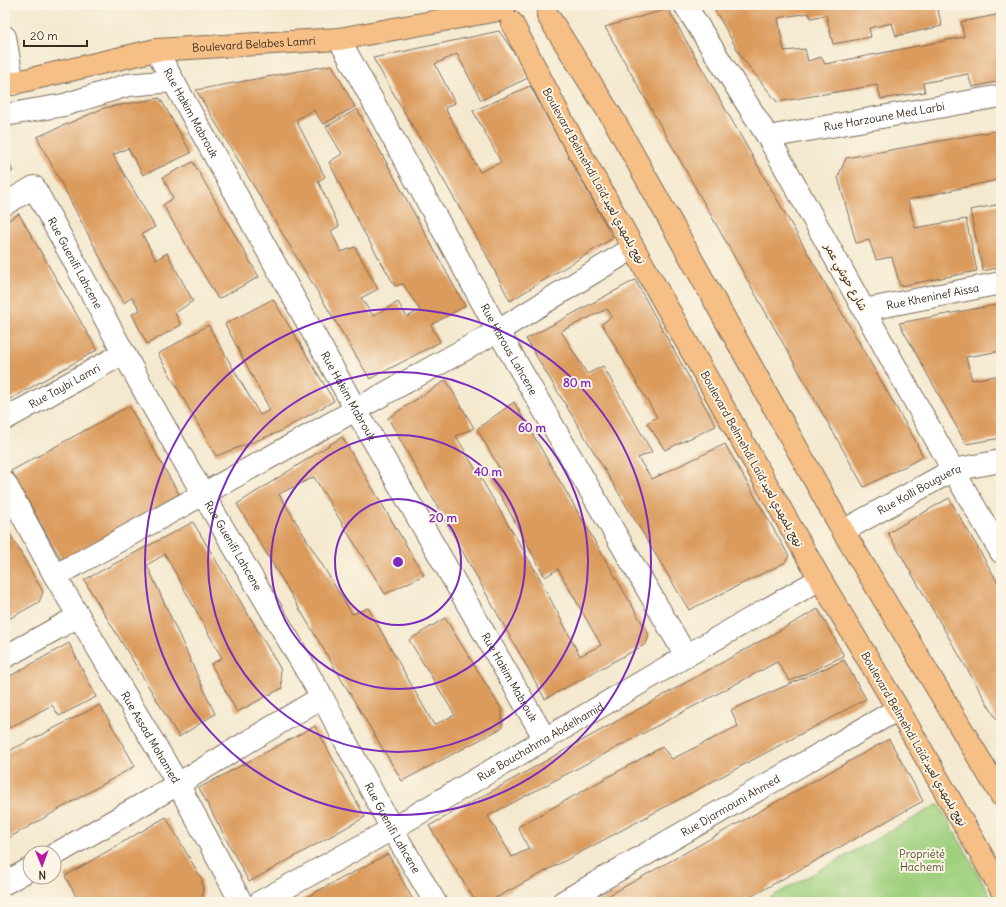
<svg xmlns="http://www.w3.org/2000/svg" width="1006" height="907" font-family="Delius,'Playpen Sans Arabic',sans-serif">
<rect width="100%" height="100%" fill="#fcf5e5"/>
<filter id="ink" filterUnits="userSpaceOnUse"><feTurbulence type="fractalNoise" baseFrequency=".025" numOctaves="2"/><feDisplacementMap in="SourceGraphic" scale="8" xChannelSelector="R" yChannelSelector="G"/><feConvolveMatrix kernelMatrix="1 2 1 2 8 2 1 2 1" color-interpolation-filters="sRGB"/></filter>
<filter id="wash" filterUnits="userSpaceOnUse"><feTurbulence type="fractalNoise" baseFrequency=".012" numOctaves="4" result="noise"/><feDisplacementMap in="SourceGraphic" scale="16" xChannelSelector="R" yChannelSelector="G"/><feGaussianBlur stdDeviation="0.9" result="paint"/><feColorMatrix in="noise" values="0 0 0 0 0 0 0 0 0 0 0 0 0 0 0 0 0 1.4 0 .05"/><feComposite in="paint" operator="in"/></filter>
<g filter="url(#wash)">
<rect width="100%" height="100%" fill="#f4e9cf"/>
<path fill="#9fd07e" stroke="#6d7d4e" d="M939,804L994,902H762Z"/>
<g id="blocks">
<g fill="#db9b5d">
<path d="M712,5H943L944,6L937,7L942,26L896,36L892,23L869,28L871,37L833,44L826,15L811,18L809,13L778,18L784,51L805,49L808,61L821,57L825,64L964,37L961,22L1001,14V81L972,87L968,74L923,83L925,92L881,99L877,85L777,102L742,58Z"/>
<path d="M668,9L916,442L923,457L864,487L605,27Z"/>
<path d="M499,31L522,64L528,78L481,100L457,54L435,64L455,103L445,108L480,172L501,162L473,111L530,86L613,238L510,301L484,250L373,58Z"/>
<path d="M332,65L355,107L323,124L314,110L296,120L325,177L318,181L339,226L331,231L341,252L355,247L378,289L361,298L373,316L398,302L407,317L420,310L403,284L395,286L361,227L329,162L342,154L326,127L357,109L465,306L431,325L440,342L370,379L196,90Z"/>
<path d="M160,98L191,153L143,175L128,148L113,155L155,227L142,234L156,260L167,253L193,301L175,313L181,325L147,344L132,314L140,310L132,297L124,303L37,137L104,108Z"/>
<path d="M1001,130V179L908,200L915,228L966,219L977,271L900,286L892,257L876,260L869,240L856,243L838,177L846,158Z"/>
<path d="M5,157L13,171L5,176Z"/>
<path d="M193,162L259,277L218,299L163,205L173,198L163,177Z"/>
<path d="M1001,204V267L983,271L970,210Z"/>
<path d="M19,214L97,350L5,402V222Z"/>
<path d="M635,280L716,426L665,450L647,423L657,417L602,324L612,316L607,309L561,331L587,374L603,366L652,452L638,458L652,479L725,444L789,556L784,563L689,610L526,339Z"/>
<path d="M273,299L334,401L279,432L216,456L158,354L208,325L260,415L270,410L225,324Z"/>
<path d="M1001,304V351L966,357L972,380L1001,375V438L966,444L899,323Z"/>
<path d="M446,380L474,428L456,436L539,577L580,656L601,645L558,569L545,577L491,478L501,471L477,429L514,402L649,635L646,644L545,699L388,418Z"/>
<path d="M129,406L180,496L62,561L11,471Z"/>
<path d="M342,437L424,575L385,594L314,477L279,494L352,614L368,608L434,725L455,715L409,640L445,618L502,710V728L402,781L237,504Z"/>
<path d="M949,498L1001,588V727L888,533Z"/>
<path d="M193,522L280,668L282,688L237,712L211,664L222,658L165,554L147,565L215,714L179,737L84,580Z"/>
<path d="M5,525L43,592L39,602L5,621Z"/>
<path d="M818,609L844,656L790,681L777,662L488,816L512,857L529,849L518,827L662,747L672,759L738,726L731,710L844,660L866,699L488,902H476L429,826Z"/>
<path d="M69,643L96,697L59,716L52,705L5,730V679Z"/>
<path d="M100,705L135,766L5,840V753Z"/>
<path d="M315,726L365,817L249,882L199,788Z"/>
<path d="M889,739L923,801L741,902H597Z"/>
<path d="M166,817L202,880L203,898L195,902H79L65,876Z"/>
<path d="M388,854L414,902H297Z"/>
</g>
</g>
</g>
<g filter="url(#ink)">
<use href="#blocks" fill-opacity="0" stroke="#7c6d5c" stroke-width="1"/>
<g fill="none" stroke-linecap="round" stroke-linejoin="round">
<g stroke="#7c6d5c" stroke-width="24">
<g id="minor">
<path d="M685,5L768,137L953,470L1001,552"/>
<path d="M5,37L13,84"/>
<path id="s1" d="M339,39L498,331L686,656"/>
<path id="s2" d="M156,50L356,410L545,739"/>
<path d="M5,115L64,105L128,85L173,81"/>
<path id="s3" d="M768,137L1001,96"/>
<path id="s4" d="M5,204L34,187L147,396L203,494L322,697L392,829L435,902"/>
<path id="s5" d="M864,310L1001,283"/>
<path id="s6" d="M5,419L124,353"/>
<path id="s7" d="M5,483L55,576L178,784L241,902"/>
<path id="s8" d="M843,531L953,470L1001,461"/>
<path d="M55,576L498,331L633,248"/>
<path d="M5,657L79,616"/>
<path d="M54,855L178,784L322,697"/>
<path d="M5,883L30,869"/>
<path id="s9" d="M260,902L392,829L686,656L820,579"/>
<path id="s10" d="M563,902L898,709"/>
</g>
</g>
<g stroke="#7c6d5c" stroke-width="24">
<g id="major">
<path d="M548,16L615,122L843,531L1001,795"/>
<path d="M512,23L566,128L820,579L898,709L1001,889"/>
<path id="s11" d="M5,85L156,50L339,39L504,9"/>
</g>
</g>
<use href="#minor" stroke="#fff" stroke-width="22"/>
<use href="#major" stroke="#f5bf86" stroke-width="22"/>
</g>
</g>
<g fill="none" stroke="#7b2cbf" stroke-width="2">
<circle cx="398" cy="562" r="63"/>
<circle cx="398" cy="562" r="127"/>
<circle cx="398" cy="562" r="190"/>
<circle cx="398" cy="562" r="253"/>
</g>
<g text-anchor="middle" stroke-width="4" stroke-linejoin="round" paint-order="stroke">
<g font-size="11" fill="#3b2a1e" stroke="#fcf5e5">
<text dy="4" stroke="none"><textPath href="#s11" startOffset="253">Boulevard Belabes Lamri</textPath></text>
<text dy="4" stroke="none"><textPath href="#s2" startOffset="72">Rue Hakim Mabrouk</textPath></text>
<text dy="4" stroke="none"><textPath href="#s3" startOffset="118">Rue Harzoune Med Larbi</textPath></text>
<text transform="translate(594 176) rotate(61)" y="4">Boulevard Belmehdi Laïd;نهج بلمهدي لعيد</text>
<text dy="4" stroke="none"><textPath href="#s4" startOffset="120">Rue Guenifi Lahcene</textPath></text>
<text transform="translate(846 277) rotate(61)" y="4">شارع حوشي عمر</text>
<text dy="4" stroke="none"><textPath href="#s5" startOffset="70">Rue Kheninef Aissa</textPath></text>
<text dy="4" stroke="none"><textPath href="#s1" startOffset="354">Rue Harous Lahcene</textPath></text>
<text dy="4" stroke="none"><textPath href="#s6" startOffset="68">Rue Taybi Lamri</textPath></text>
<text dy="4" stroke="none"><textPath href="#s2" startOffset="396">Rue Hakim Mabrouk</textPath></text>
<text transform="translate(752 459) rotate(61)" y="4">Boulevard Belmehdi Laïd;نهج بلمهدي لعيد</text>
<text dy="4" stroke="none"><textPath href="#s8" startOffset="87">Rue Kolli Bouguera</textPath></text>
<text dy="4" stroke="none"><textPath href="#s4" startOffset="444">Rue Guenifi Lahcene</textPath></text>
<text dy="4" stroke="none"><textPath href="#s2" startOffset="720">Rue Hakim Mabrouk</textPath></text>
<text dy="4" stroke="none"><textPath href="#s7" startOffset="293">Rue Assad Mohamed</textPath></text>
<text transform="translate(914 739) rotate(60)" y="4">Boulevard Belmehdi Laïd;نهج بلمهدي لعيد</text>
<text dy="4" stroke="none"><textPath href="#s9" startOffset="323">Rue Bouchahma Abdelhamid</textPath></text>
<text dy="4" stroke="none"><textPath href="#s10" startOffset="193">Rue Djarmouni Ahmed</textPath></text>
<text dy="4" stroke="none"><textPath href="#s4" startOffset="768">Rue Guenifi Lahcene</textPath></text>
</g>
<g font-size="11" fill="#545436" stroke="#fcf5e5">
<text x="922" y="858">Propriété<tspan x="922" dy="13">Hachemi</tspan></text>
</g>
</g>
<circle cx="398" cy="562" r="6" fill="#7b2cbf" stroke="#fcf5e5" stroke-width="2"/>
<g font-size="12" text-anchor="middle" font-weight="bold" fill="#7b2cbf" stroke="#fcf5e5" stroke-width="4" stroke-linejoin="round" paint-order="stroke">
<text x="577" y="387">80 m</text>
<text x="532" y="432">60 m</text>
<text x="488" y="476">40 m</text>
<text x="443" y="522">20 m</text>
</g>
<rect width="1006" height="907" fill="none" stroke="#fcf5e5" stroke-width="20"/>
<g transform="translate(42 865) rotate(179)"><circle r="19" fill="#fcf5e5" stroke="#afa495"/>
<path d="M0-3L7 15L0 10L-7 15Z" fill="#b5179e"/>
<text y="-6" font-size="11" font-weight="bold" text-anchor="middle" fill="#3b2a1e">N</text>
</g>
<path d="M24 40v6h63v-6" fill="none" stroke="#3b2a1e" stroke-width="2"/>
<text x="30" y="40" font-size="12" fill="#3b2a1e" stroke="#fcf5e5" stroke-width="3" paint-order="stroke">20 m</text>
</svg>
